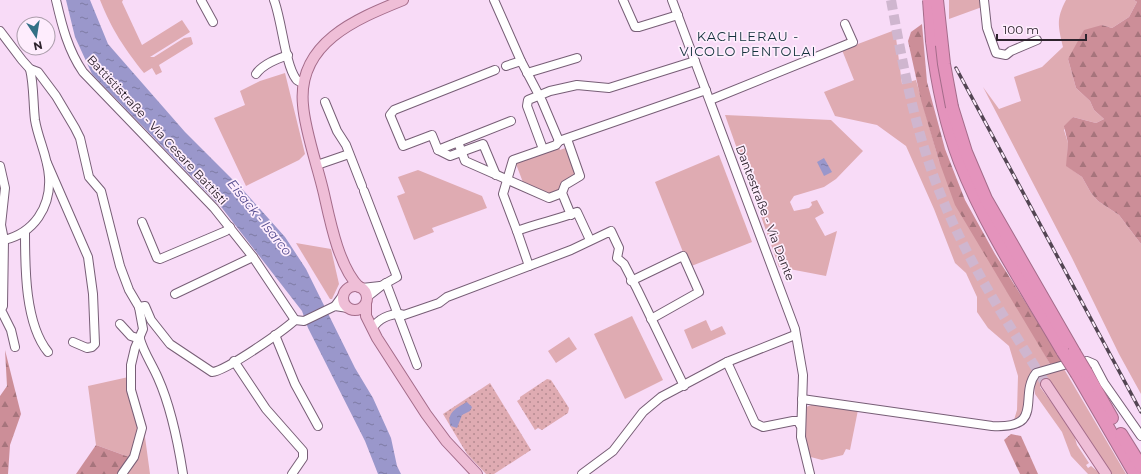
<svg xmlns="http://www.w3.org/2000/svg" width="1141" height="474" font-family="Montserrat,sans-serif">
<defs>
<pattern id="forest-firs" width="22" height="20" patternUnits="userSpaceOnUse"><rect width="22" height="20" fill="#cc8e98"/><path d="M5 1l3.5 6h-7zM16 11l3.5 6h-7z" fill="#a6747c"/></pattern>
<pattern id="garden-dots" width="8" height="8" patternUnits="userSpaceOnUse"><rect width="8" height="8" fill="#dfabb2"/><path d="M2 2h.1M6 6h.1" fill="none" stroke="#b58b91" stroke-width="1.8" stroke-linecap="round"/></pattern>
<pattern id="water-ripples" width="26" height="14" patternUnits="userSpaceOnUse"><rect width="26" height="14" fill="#9a97cb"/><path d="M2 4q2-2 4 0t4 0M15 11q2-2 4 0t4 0" fill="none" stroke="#7e7ba5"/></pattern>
</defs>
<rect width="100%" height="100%" fill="#f8dbf7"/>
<g fill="#dfabb2">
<path d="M100,0H123L122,2L142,45L182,20L190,32L150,57H154L184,38L191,37L193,44L159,65L162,72L156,75L152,68L144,73C124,48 112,30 100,0Z"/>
<path d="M949,0H982V7L949,19Z"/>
<path d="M1066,0H1134L1137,2L1129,17L1112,28L1102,25L1068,59L1076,88L1090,101L1094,110L1104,119L1096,123L1073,117L1064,130L1068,143L1067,166L1082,177L1091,193L1098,201L1119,215L1141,244V394L1119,354L1072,258L983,87L999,109L1021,101L1014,77L1042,67L1063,47C1058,26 1056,19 1066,0Z"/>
<path d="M895,30L902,84L916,80L939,161L1050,364L1038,369L1023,413L1014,420L1017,410L1018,376L1009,346L988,328L977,312V297L966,273L955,263L934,209L906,146L877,125L835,116L824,92L854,80L842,50Z"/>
<path d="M285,73L305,154L299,160L246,186L214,118L245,105L240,91L260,81Z"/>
<path d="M725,115L831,120L863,151L836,179L824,187L794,196L790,202L794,211L809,208L812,205L811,202L817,200L824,213L815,218L825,236L837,231L826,276L779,267Z"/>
<path d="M559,147L560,150L568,147L577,173L563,182L557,192L548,196L524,185L516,164L517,161Z"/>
<path d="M719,155L752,242L689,267L655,182Z"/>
<path d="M418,170L482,196L487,208L432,228L434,232L414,240L397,196L405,193L398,177Z"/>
<path d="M296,243L331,249L339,284L332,299H330Z"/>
<path d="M632,316L663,380L625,399L594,334Z"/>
<path d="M706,320L711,331L722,326L726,334L692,349L684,330Z"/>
<path d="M569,337L577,349L556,363L548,351Z"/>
<path d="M1064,369L1126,474H1112L1050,381H1044L1040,387L1073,431L1077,445L1089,463L1086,465L1088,468L1091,466L1101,474H1088L1071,456L1062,432L1035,394L1034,385L1040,375Z"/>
<path d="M133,376L135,392L146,428L145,437L150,474H121L129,457L96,445L88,386Z"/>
<path d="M814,404L858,410L850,450L846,449L843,455L822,460L807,456L803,435L806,407Z"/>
</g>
<g fill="url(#forest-firs)">
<path d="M1134,0H1141V244L1119,215L1098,201L1091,193L1082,177L1066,166L1068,143L1064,126L1073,117L1096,123L1104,119L1094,110L1090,101L1076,88L1068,59L1084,30L1102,25L1112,28L1129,17L1137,2Z"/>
<path d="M922,24L927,82L945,149L965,200L995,254L1063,362L1050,364L955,205L939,161L921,100L908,41L911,32Z"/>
<path d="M5,350L21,414L10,445L8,474H0V396L7,386Z"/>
<path d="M1011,434L1021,436L1038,474H1020L1004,440Z"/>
<path d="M96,445L129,457L121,474H76Z"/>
</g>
<g fill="url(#garden-dots)">
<path d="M547,379L551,380L569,408L568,413L542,430L538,428L535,430L517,401L520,399V397Z"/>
<path d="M490,383L531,450L494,474H486L467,454L443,414Z"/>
</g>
<g fill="url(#water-ripples)">
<path d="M66,0H90L108,44L185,132L243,190L285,237L306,269L355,368L373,398L391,438L397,466L401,474H378L365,441L308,328L302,311L222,208L92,74L75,37Z"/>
<path d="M824,158L832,172L824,176L817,162Z"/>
<path d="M467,402L472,407L470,411L462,415L457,428L451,426C445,413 458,407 467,402Z"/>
</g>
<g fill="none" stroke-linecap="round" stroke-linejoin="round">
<path stroke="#cfb6cf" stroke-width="10" stroke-dasharray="10 5" stroke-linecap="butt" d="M891,0C903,66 915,131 940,193C967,261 1007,322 1046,384"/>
<g stroke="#775e76" stroke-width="10">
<g id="minor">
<path d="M56,0C62,26 68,50 83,72L214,208L253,257L295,320"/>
<path d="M201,0L213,22"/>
<path d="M274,0C282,21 285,64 296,79C298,82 301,82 304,83"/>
<path d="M494,0L521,61L542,101L559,141"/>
<path d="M623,0L635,27H639L678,15"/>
<path d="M672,0L795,329L803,375L801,437L810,474"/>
<path d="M984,0L987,28L996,53L1006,55L1011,51L1037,40"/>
<path d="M0,31L22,60L30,69L38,72L56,96L75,128L80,138L89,177L101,191L120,266L129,290L139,307"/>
<path d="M506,66L521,61"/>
<path d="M495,70L394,110L390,115L403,146L432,135L438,150L458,142L465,161L549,198L562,193"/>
<path d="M527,73L577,58"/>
<path d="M256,74C263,64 277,59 288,55"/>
<path d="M710,100L853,42L845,24"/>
<path d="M325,102L337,131L346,145L362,186"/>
<path d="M567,139L580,176L565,185L562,193L571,215"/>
<path d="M559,141L556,145L513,160L503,194L517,231C538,223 556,220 577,212L590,240"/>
<path d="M559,141L706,90"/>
<path d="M458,142L511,121"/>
<path d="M543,149L527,106L528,100L550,91L577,85L609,88L695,61"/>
<path d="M438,150L450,156L483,144L496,175"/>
<path d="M47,163L88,257L93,294L95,344L92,347L87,348L73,342"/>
<path d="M317,165L349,154"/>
<path d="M0,166L5,188L1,225L4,240L3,306L1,310L11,330L15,347"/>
<path d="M364,191L397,277L381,286L367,297"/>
<path d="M142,222L157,258L160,259L226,231L230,227"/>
<path d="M517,231L529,266"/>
<path d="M25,233C25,268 25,324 48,352"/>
<path d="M4,240C34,233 51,207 49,177C48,157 38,139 35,120C33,103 34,86 30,69"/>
<path d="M631,281L683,256L699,292L651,319"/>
<path d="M386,283L417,365"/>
<path d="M362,288L380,286"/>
<path d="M175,294L253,257"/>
<path d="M335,306L343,295"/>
<path d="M139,307L145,306L151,320L170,344L212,372C226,371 283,331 295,320"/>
<path d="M295,320L304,321L335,306L348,308"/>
<path d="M120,324L131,336L140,339"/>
<path d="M375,325C381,317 395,312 404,315L439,303L447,297L571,250L611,231L619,248L617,258L624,264L637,289L684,386"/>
<path d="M275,335L295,384L318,426"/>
<path d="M140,339C144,353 152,364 158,378C171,407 178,442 183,474"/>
<path d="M234,361L266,409L303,451V458L292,474"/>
<path d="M1087,361L1094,364L1104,383L1141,436"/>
<path d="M727,362L755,423L763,427L793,421H798L800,425"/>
<path d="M802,399L992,426C1046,429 1018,396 1036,373L1064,365"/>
<path d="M122,474L134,457L142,428L131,390V365L135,348L143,329L139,307"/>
<path d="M582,474L613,451L643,412L661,397L727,362L795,335"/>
</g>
</g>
<g stroke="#a46c8a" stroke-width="12">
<g id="major">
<circle cx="355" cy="298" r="12"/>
<path d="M359,287C339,267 330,221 324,194C318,167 305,132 303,105C297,43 356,19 403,0"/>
<path d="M366,304V316L377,338L426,414L446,441L477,474"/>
<path d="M1046,384L1106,474"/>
</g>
</g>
<g stroke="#a46c8a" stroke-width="14">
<g id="highway">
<path d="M932,41C937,83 945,123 960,162C986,229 1027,290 1063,352"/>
<path d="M952,107L966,152L986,199L1074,352"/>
<path d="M1086,372L1112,418"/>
<path d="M1077,374L1135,474"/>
<path d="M1121,434L1141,466"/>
</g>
</g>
<use href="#minor" stroke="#fff" stroke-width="8"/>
<use href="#major" stroke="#efbed7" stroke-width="10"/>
<use href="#highway" stroke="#e493bc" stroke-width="12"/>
<g stroke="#534553" stroke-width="3.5">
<path id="rail" d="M956,68L1141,412"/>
</g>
<use href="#rail" stroke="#feedfd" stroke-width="2" stroke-dasharray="6" stroke-linecap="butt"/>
<g stroke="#a46c8a" stroke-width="14" stroke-linecap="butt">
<g id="highway-bridge">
<path d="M929,0L932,41"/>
<path d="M937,0L944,64L952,107"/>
<path d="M1063,352L1077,374"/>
<path d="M1074,352L1086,372"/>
</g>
</g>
<use href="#highway-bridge" stroke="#e493bc" stroke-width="12"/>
</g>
<g text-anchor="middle" stroke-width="3.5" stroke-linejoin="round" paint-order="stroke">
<g font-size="12" fill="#2d232d" stroke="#feedfd">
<text transform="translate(157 130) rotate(47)" y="4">Battististraße - Via Cesare Battisti</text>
<text transform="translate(765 213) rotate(69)" y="4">Dantestraße - Via Dante</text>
</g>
<g font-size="13" letter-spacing="1" fill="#14323c" stroke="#feedfd">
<text x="748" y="41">KACHLERAU -<tspan x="748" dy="15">VICOLO PENTOLAI</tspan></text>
</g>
<g font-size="13" font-style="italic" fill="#544c8f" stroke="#feedfd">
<text transform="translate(260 217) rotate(51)" y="5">Eisack - Isarco</text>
</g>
</g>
<g transform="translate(36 36) rotate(168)"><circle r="19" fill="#feedfd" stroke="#aa9caa"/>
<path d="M0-3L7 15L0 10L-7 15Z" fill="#337086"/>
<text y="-6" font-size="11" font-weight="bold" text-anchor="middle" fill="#2d232d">N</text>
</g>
<path d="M997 34v6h89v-6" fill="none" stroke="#2d232d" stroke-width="2"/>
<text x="1003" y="34" font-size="12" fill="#2d232d" stroke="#feedfd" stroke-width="3" paint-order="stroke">100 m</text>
</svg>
